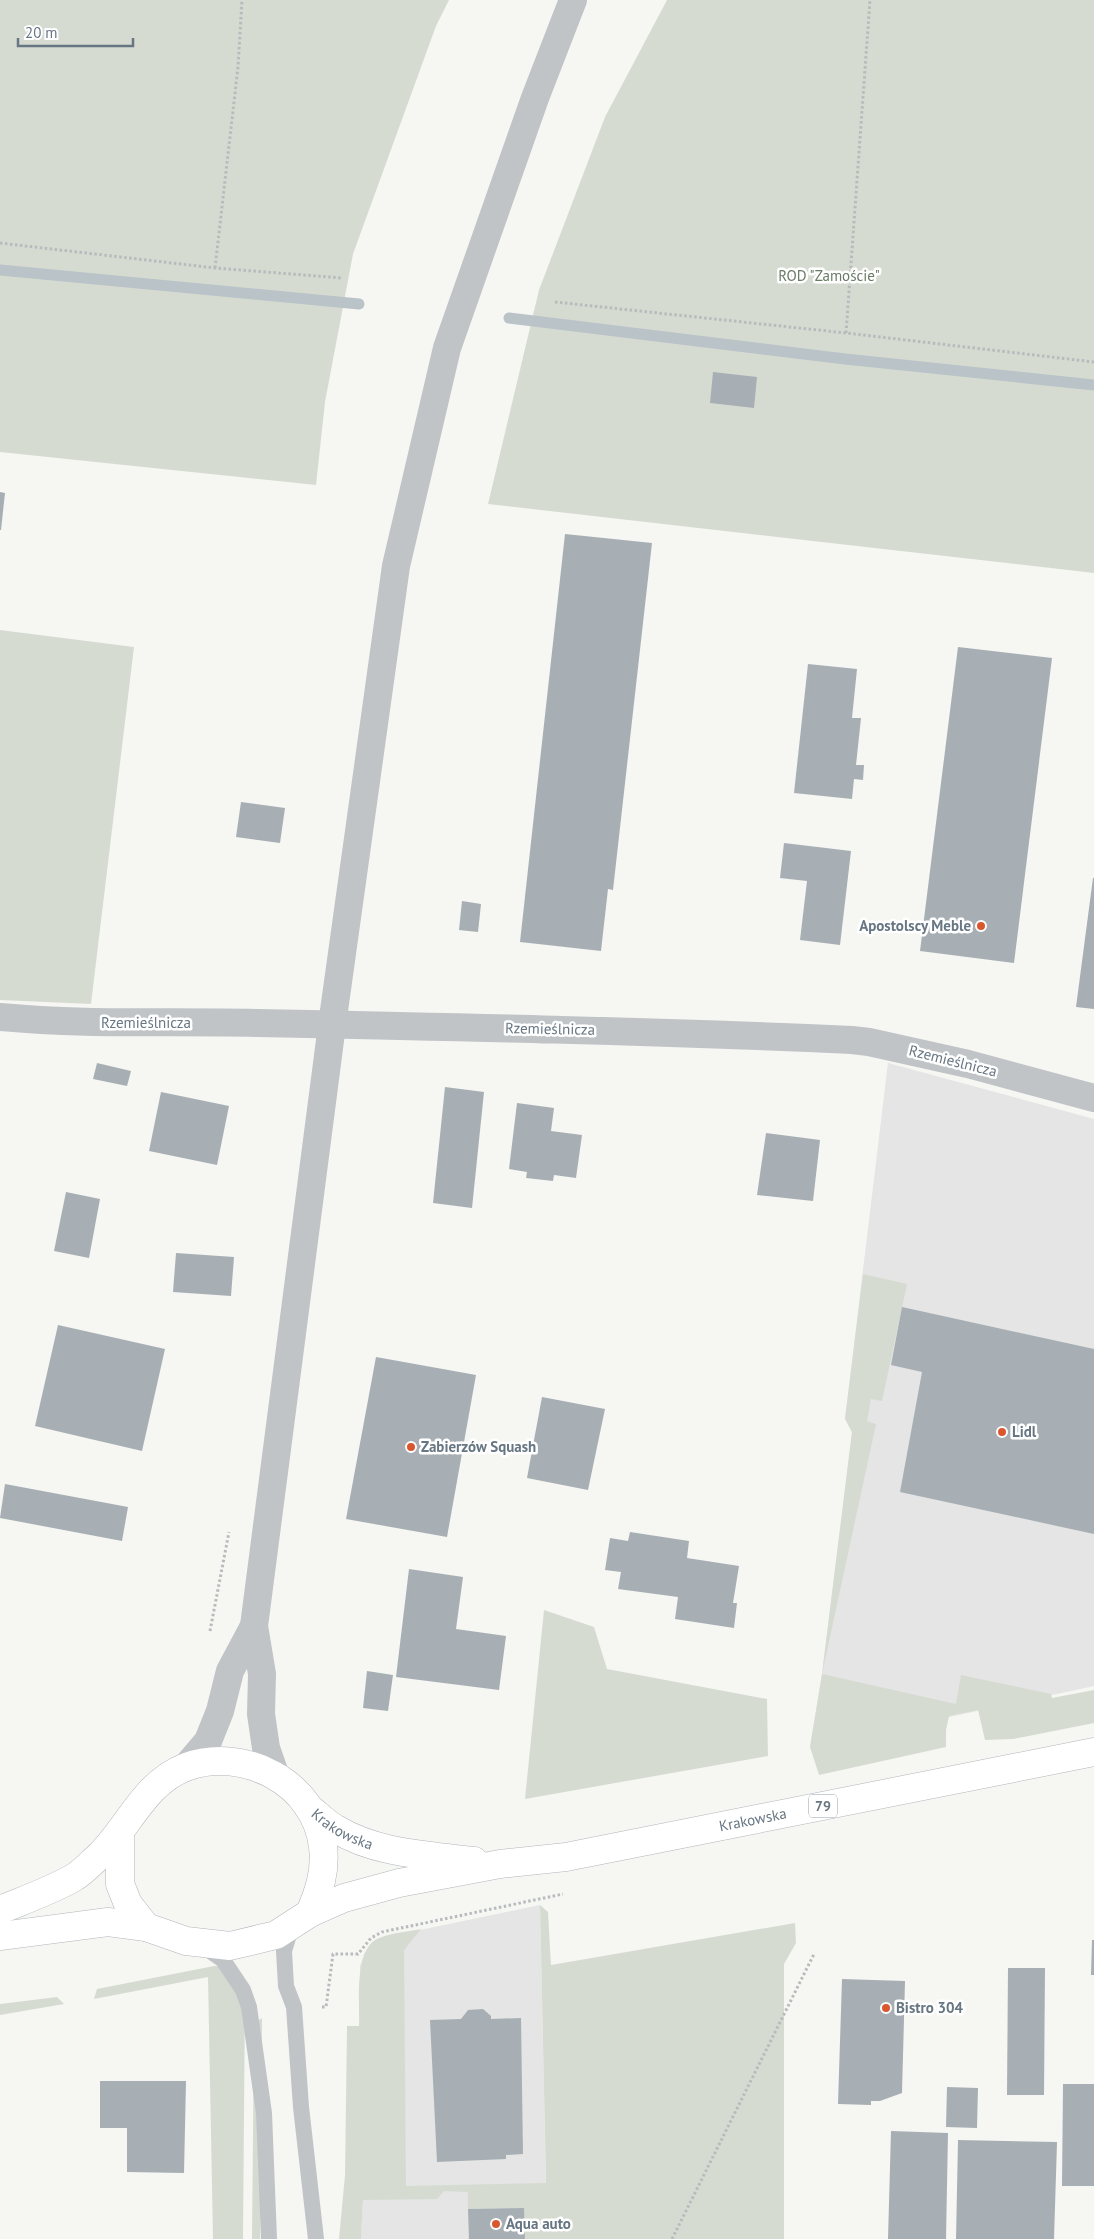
<svg xmlns="http://www.w3.org/2000/svg" width="1094" height="2239" font-family="'PT Sans',sans-serif">
<rect width="100%" height="100%" fill="#f6f6f3"/>
<g fill="#e4e5e4">
<path d="M888,1063L1094,1119V1686L810,1747L822,1674L852,1432L845,1419Z"/>
<path d="M540,1905L547,2239H361L363,2200L360,1966L364,1955L375,1941L382,1938Z"/>
</g>
<g fill="#d6dbd2">
<path d="M0,0H449L436,26L353,254L325,402L316,485L0,452Z"/>
<path d="M667,0H1094V573L488,504L539,290L605,117Z"/>
<path d="M0,630L134,647L91,1004L0,1000Z"/>
<path d="M863,1274L907,1284L882,1401L871,1399L867,1421L876,1424L822,1674L956,1704L961,1675L1051,1694L1052,1698L1094,1690V1723L1013,1739L985,1740L978,1710L949,1716L946,1730V1747L819,1775L810,1747L822,1674L852,1432L845,1419Z"/>
<path d="M544,1610L594,1627L607,1669L767,1699L768,1756L525,1799Z"/>
<path d="M540,1905L548,1912L551,1965L795,1923L796,1943L784,1964V2239H525L524,2208L468,2209V2192L444,2191L437,2199L363,2200L361,2239H339L345,2175L347,2026H359C360,2003 354,1954 375,1940C387,1933 407,1932 421,1929L404,1950L406,2186L546,2183Z"/>
<path d="M214,1966H226L245,1991L243,2239H213L208,1977L94,1999L97,1989Z"/>
<path d="M57,1997L64,2004L0,2015V2004Z"/>
<path d="M262,2018L260,2239H252L254,2028L256,2022Z"/>
</g>
<g fill="none" stroke-linecap="round" stroke-linejoin="round">
<g stroke="#b9c3c8" stroke-width="11">
<path d="M0,270L359,304"/>
<path d="M509,318L845,359L1094,385"/>
</g>
</g>
<g fill="#a7afb4">
<path d="M713,372L757,377L754,408L710,403Z"/>
<path d="M0,492L5,493L1,530H0Z"/>
<path d="M565,534L652,543L613,890L608,889L601,951L520,942Z"/>
<path d="M958,647L1052,658L1014,963L920,951Z"/>
<path d="M808,664L857,669L852,718H861L856,765H864L863,780L854,779L852,799L794,793Z"/>
<path d="M241,802L285,808L280,843L236,837Z"/>
<path d="M784,843L851,851L840,945L800,940L807,881L780,878Z"/>
<path d="M1093,878H1094V1009L1076,1007Z"/>
<path d="M462,901L481,904L478,932L459,930Z"/>
<path d="M97,1063L131,1071L127,1086L93,1079Z"/>
<path d="M445,1087L484,1092L472,1208L433,1203Z"/>
<path d="M161,1092L229,1106L217,1165L149,1151Z"/>
<path d="M517,1103L554,1108L551,1131L582,1135L576,1178L554,1175L553,1181L526,1178L527,1172L509,1169Z"/>
<path d="M766,1133L820,1140L813,1201L757,1195Z"/>
<path d="M66,1192L100,1199L89,1258L54,1251Z"/>
<path d="M176,1253L234,1257L231,1296L173,1292Z"/>
<path d="M902,1307L1094,1349V1534L900,1492L922,1372L891,1365Z"/>
<path d="M58,1325L165,1349L142,1451L35,1426Z"/>
<path d="M376,1357L476,1375L447,1537L346,1519Z"/>
<path d="M542,1397L605,1409L588,1490L527,1478Z"/>
<path d="M5,1484L128,1507L122,1541L0,1518Z"/>
<path d="M630,1532L689,1541L687,1558L739,1566L733,1603H737L734,1628L675,1619L678,1597L618,1589L621,1572L605,1570L610,1538L628,1541Z"/>
<path d="M409,1569L463,1577L456,1629L506,1636L499,1690L396,1677Z"/>
<path d="M367,1671L393,1675L388,1711L363,1708Z"/>
<path d="M1092,1940H1094V1975H1091Z"/>
<path d="M1008,1968H1045L1044,2095H1007Z"/>
<path d="M842,1979L905,1981L902,2093L880,2101H871V2105L838,2104Z"/>
<path d="M483,2009L491,2016V2019L521,2018L523,2154L506,2155V2159L437,2162L430,2020L461,2019L468,2010Z"/>
<path d="M100,2081H186L184,2173L127,2172V2128H100Z"/>
<path d="M1063,2084H1094V2186H1062Z"/>
<path d="M947,2087L978,2088L977,2128L946,2127Z"/>
<path d="M891,2131L948,2133L946,2239H888Z"/>
<path d="M958,2140L1057,2142L1054,2239H956Z"/>
<path d="M524,2208L525,2239H469L468,2209Z"/>
</g>
<g fill="none" stroke-linecap="round" stroke-linejoin="round">
<g stroke="#b1b6ba" stroke-width="29">
<g id="primary">
<path id="s1" d="M309,1808C318,1815 327,1824 336,1829C377,1854 428,1855 474,1861"/>
<path id="s2" d="M120,1832V1884L128,1904L146,1927L186,1941L230,1946L276,1935L310,1913L344,1898L399,1883L500,1864L566,1857L1094,1752"/>
<path d="M0,1910C24,1900 50,1891 73,1878C82,1873 91,1863 99,1856C129,1827 144,1783 186,1767C244,1746 316,1783 323,1847C326,1872 319,1891 310,1913"/>
<path d="M0,1936L108,1922L146,1927"/>
</g>
</g>
<g stroke="#b8bbbd" stroke-width="3" stroke-dasharray="2.5 2.5" stroke-linecap="butt">
<path d="M0,243L215,268L342,278"/>
<path d="M215,268L238,67L242,0"/>
<path d="M555,302L846,333L1094,362"/>
<path d="M846,333L870,0"/>
<path d="M210,1631L229,1532"/>
<path d="M322,2007H326L333,1954H358L371,1938L382,1932L563,1894"/>
<path d="M672,2239L814,1954"/>
</g>
<g stroke="#c0c4c7" stroke-width="16">
<path d="M292,1925L284,1951L286,1986L294,2007L301,2107L316,2239"/>
<path d="M203,1946L223,1960L243,1990L249,2007L264,2113L269,2239"/>
</g>
<path stroke="#c0c4c7" stroke-width="28" d="M0,1017C85,1025 171,1021 257,1023C455,1027 653,1031 852,1040L869,1042L968,1064L1094,1098"/>
<g stroke="#c0c4c7" stroke-width="28">
<path d="M185,1768L208,1741L220,1711L230,1671L254,1626"/>
<path d="M276,1777L266,1748L261,1714L262,1674L254,1626L332,1025L396,566L447,348L535,98L573,0"/>
</g>
<use href="#primary" stroke="#fff" stroke-width="28"/>
</g>
<g fill="#da562f" stroke="#fff" stroke-width="2">
<circle cx="981" cy="926" r="5"/>
<circle cx="1002" cy="1432" r="5"/>
<circle cx="411" cy="1447" r="5"/>
<circle cx="886" cy="2008" r="5"/>
<circle cx="496" cy="2224" r="5"/>
</g>
<g text-anchor="middle" stroke-width="5" stroke-linejoin="round" paint-order="stroke">
<rect fill="#fff" stroke="#959fa8" stroke-width="1" x="809" y="1794.5" width="28" height="23" rx="4"/>
<g font-size="14" font-weight="bold" fill="#677683">
<text x="823" y="1811">79</text>
</g>
<g font-size="15" fill="#697a65" stroke="#fff">
<text x="829" y="281">ROD "Zamoście"</text>
</g>
<g font-size="15" font-weight="bold" fill="#677683" stroke="#fff" text-anchor="start">
<text x="971" y="931" text-anchor="end">Apostolscy Meble</text>
<text x="1012" y="1437">Lidl</text>
<text x="421" y="1452">Zabierzów Squash</text>
<text x="896" y="2013">Bistro 304</text>
<text x="506" y="2229">Aqua auto</text>
</g>
<g font-size="15" fill="#677683" stroke="#fff">
<text x="146" y="1028">Rzemieślnicza</text>
<text transform="translate(550 1029) rotate(1)" y="5">Rzemieślnicza</text>
<text transform="translate(953 1061) rotate(14)" y="5">Rzemieślnicza</text>
<text dy="5" stroke="none"><textPath href="#s2" startOffset="731">Krakowska</textPath></text>
<text dy="5" stroke="none"><textPath href="#s1" startOffset="40">Krakowska</textPath></text>
</g>
</g>
<path d="M18 38v8h115v-8" fill="none" stroke="#677683" stroke-width="2.5"/>
<text x="25" y="38" font-size="15" fill="#677683" stroke="#ffffff" stroke-width="4" paint-order="stroke">20 m</text>
</svg>
